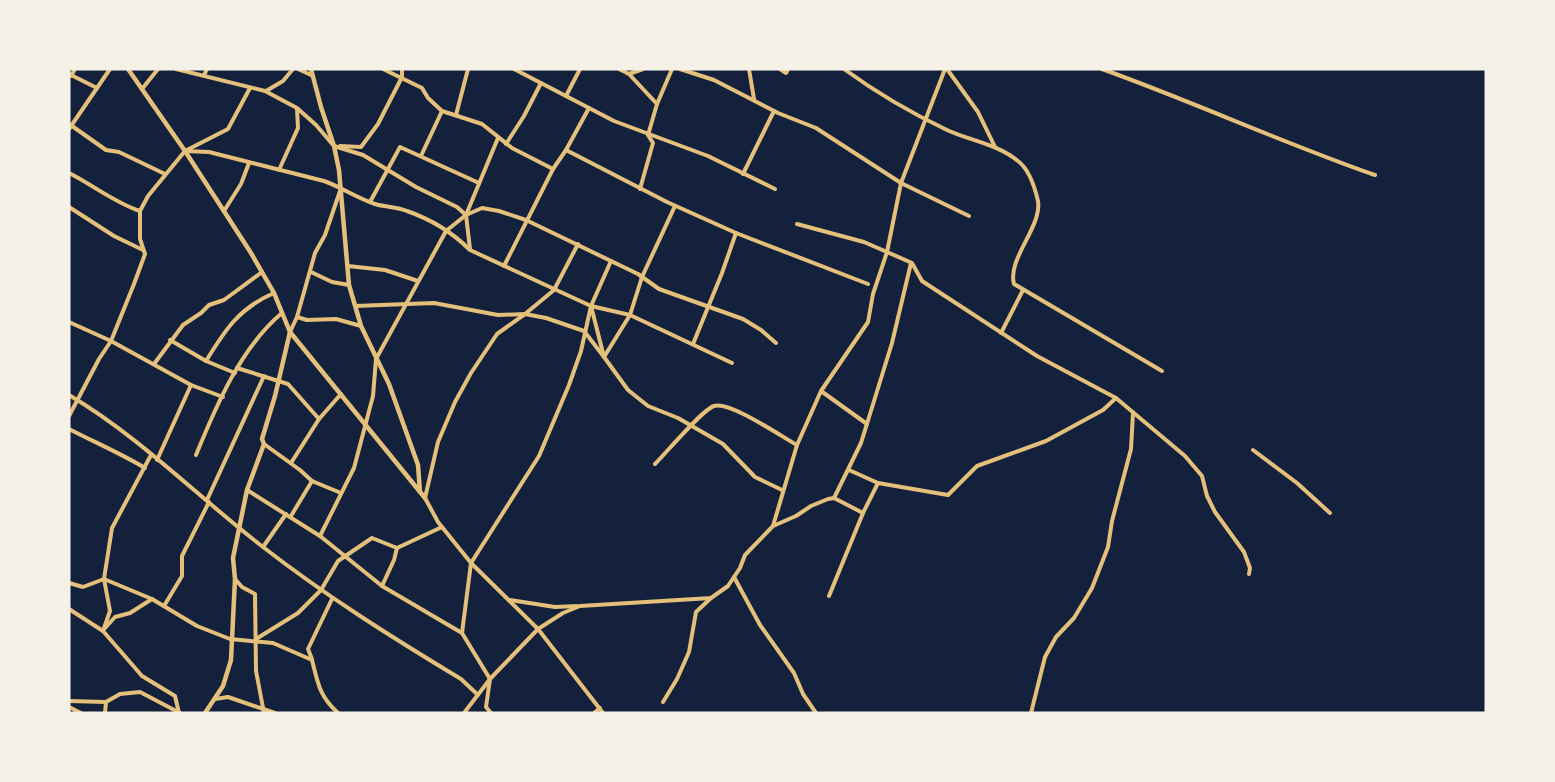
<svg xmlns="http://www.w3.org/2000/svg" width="1555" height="782" font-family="'Asap Condensed',sans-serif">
<rect width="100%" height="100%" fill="#14213d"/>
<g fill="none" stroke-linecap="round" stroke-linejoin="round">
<g stroke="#e5c07b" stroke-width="4">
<path d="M176,69L265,91L297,108L316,125L334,146L363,155L416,187L457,207L466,215"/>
<path d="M298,69L311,75"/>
<path d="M383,69L422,88L428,98L442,111L482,124L512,148L553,169"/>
<path d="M514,69L614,121L708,156L775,189"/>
<path d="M619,69L629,74L657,104"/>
<path d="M680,69L714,80L778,113L816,128L901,183L969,216"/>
<path d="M749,69L754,99"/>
<path d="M780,69L786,73L788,69"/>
<path d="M844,69C877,93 911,113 947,130C971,141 997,144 1018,161C1030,170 1035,188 1038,201C1042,227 1007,259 1014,284L1162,371"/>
<path d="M945,69L901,183L887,252L912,263L922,281L1037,356L1116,398L1185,456L1202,476L1207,496L1215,512L1244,552L1250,568L1249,574"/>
<path d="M947,69L978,112L995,147"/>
<path d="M1102,69C1194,102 1283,143 1375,175"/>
<path d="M69,74L97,88"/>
<path d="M629,74L643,69"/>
<path d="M204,75L207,69"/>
<path d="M71,76L75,69"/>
<path d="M142,89L158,69"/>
<path d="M266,91L283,81L293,69"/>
<path d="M566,96L580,69"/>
<path d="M456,115L468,69"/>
<path d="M72,126L106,150L119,152L165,174"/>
<path d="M69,129L110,69"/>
<path d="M506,144L524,116L541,83"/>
<path d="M340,146L361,147L378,124L402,77V69"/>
<path d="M566,150L667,202L736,233L868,284"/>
<path d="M185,151L209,152L324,181C341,187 357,198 375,204C385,207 397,207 407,211C430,219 453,233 470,250L591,306L604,357L628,390L648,406L678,418L723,444L755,477L782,490"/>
<path d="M421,156L442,111"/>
<path d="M279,170L298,128L297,109"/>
<path d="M69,173C93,185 115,203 140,211"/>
<path d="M743,174L774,111"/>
<path d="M640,189L653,143L648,135L657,104L672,69"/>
<path d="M370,202L400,147L479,183"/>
<path d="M69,207L114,236L143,250"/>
<path d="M224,211L241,184L249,163"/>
<path d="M578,244L554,290L525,314L497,334L471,373L455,402L438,442L425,498L438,522L471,563L538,629L603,713"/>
<path d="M470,249L466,215L498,138"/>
<path d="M348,266L385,270L418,281"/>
<path d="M504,266L553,169L566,150L589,108"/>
<path d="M311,272L332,282L349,285"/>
<path d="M355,306L434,303L498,315L525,314L546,318L584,331L604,357L630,315L642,277L675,206"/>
<path d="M591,306L630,315L732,363"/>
<path d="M297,317L307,320L336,319L361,326"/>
<path d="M69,322L111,341L191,385L223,397"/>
<path d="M290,332L297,317L315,253L325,235L340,191"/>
<path d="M1001,333L1023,290"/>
<path d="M170,340L206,361L235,373"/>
<path d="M693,344L722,273L736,233"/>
<path d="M206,361C225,330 239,308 274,293"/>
<path d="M154,364L183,325L201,313L209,305L224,300L262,272"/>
<path d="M237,368L288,384L319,419"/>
<path d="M821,391L867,424"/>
<path d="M69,395C140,437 198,497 263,547C326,596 393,638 461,679L478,695"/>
<path d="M69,416L99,359L111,341L134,284L145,254L140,239V211L148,196L185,151L228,129L250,88"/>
<path d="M69,429C94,442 120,453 145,468"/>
<path d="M264,444L300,470L312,481L341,493"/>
<path d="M1253,450L1297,483L1330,513"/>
<path d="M196,455C216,406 241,347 282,313"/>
<path d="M157,460L191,385"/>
<path d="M291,463L319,419L341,394"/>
<path d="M655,464C666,453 703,409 714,406C730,401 782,437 797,445L821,391L868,322L873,294L887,252L864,242L797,224"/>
<path d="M849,470L878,483L948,495L977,466L1046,441L1103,410L1116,398"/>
<path d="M247,490L320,536L382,586L462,633"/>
<path d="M834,498L861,443L892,343L911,263"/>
<path d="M207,500L264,376"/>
<path d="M291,516L312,481"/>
<path d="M773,526L797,445"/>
<path d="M320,536L354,468L373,396L376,359L446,231L466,215L482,208L499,211L526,220L638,274L659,289L743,319L761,330L776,343"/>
<path d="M263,547L286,514"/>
<path d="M734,577L760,625L794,673L803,694L816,713"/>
<path d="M235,579L242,587L255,594L256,671L264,713"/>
<path d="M69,583L83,587L104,579L152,599L197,626L230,639L273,643L312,660C318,683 319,696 338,713"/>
<path d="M382,586L394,560L397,548"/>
<path d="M829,596L863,513L878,483"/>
<path d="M510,600L555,607L577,606"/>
<path d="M164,606L182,576V556L209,502"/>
<path d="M69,609L103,631L142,676L175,696L179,713"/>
<path d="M105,628L115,617L130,613L152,599"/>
<path d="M103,631L110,611L104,579L112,528L151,455"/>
<path d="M256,639L298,613L321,590L338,561L372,538L397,548L442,527"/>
<path d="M312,659L308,649L332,599"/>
<path d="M215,699L228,697L275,713"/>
<path d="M69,701L106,702L120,694L140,692L180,713"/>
<path d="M663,702L677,679L689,652L696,612L711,598"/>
<path d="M69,707L81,713"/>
<path d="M105,713L106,702"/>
<path d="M464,713L490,679L538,629L563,613L580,606L711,598L728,586L740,568L745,555L773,526L796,516L811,506L828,499L834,498L863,513"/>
<path d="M491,713L486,707L490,679L462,633L471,563L539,456L569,385L581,351L591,306L611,261"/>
<path d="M594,713L600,708"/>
<path d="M1031,713L1045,657L1056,637L1074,618L1092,588L1108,547L1112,521L1131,449L1133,413"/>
</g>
<g stroke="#e5c07b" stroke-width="4.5">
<path d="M128,69L185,151L251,253L274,293L290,332L425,498"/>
<path d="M311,69L321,107L334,146L339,170L349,285L361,326L389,384L418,465L420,492"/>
<path d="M205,713L223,686L231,660L235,579L233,558L247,490L264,444L262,439L275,396L290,332"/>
</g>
</g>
<rect width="1555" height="782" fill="none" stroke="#f6f1e7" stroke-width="141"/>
</svg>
